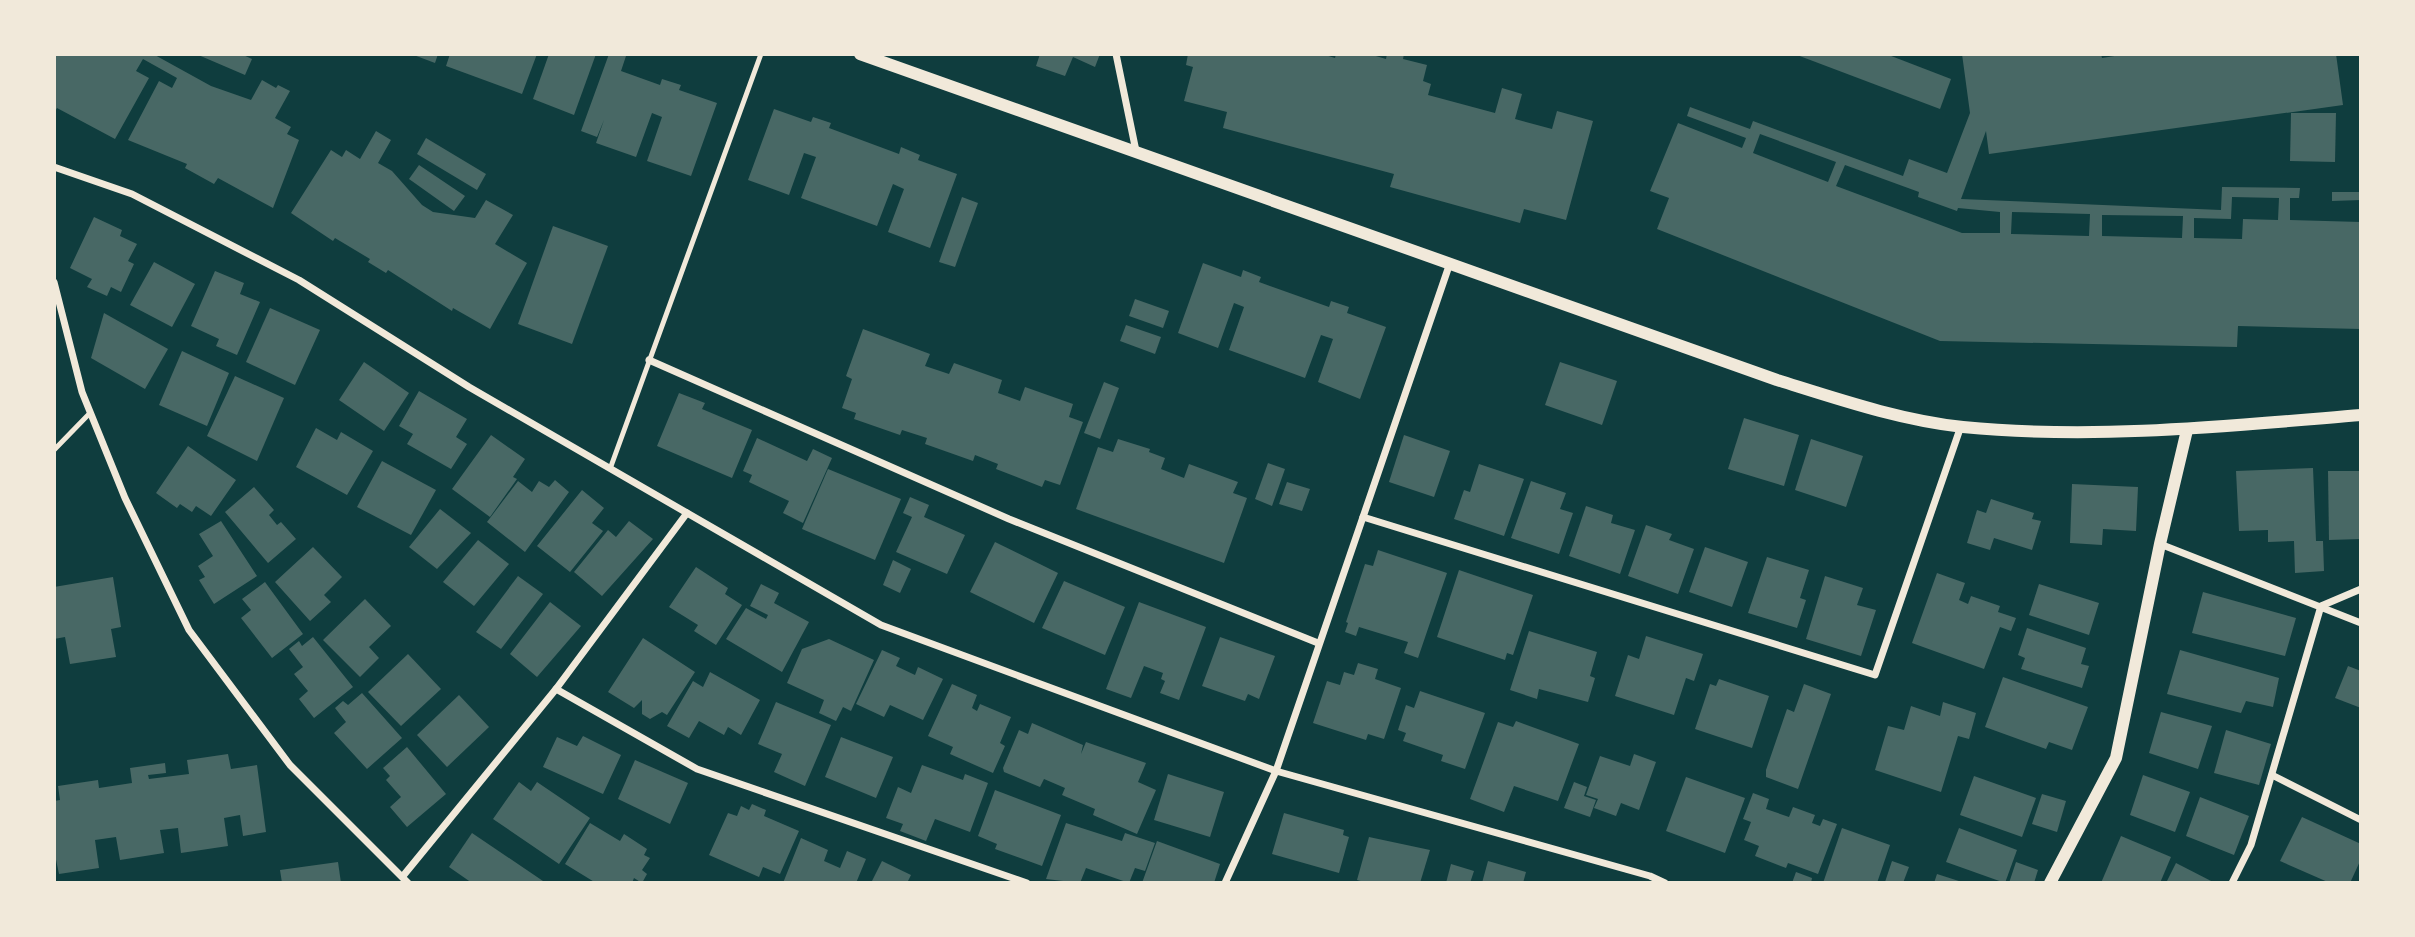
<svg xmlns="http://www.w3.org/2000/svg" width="2415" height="937" font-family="'IBM Plex Sans',sans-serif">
<rect width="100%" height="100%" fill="#0f3d3e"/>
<g fill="#486865" fill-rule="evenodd">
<path d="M54,54H153L211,86L251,100L262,80L276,88L278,85L290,91L275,118L291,127L287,134L299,140L273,208L218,178L214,184L185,168L187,164L128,140L159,81L172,88L177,78L143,59L136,71L149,78L115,139L57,108L54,113Z"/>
<path d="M196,54H241L252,59L245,75Z"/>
<path d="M411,54H438L435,63Z"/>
<path d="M450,54H537L522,94L446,66Z"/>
<path d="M549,54H596L574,115L533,99Z"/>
<path d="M609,54L626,56L621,71L660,85L662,79L681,85L679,90L717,103L691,176L647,161L662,117L652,113L636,157L596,143L604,120L597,137L581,131Z"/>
<path d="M1040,54H1100L1095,67L1073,57L1065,76L1036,66Z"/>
<path d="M1188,54H1322L1335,58L1336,54H1369L1386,59L1387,54H1404L1403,59L1427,65L1423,81L1431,84L1428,95L1495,113L1502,88L1522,94L1515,119L1552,129L1557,111L1593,121L1566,220L1524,209L1520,223L1390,187L1394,174L1223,128L1227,112L1184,101L1193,67L1186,65Z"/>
<path d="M1886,54L1951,79L1940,109L1797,55Z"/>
<path d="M1962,54H2101L2102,58L2127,54H2336L2343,105L1989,154L1986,131L1961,199L2221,210L2222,187L2300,188L2299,198H2290V220L2361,222V329L2238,326L2237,347L1940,341L1657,229L1669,198L1650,191L1678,123L1742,148L1746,138L1687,116L1690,107L1750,129L1753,121L1903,176L1909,159L1947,173L1970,113ZM1760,134L1836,162L1828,182L1753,153ZM1845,165L1919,192L1918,197L1957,211L1958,208L2000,212V233H1962L1836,186ZM2232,197L2279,198L2278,220L2243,219L2242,239L2194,238V218L2231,219ZM2012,212L2090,214L2089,236L2011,234ZM2102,215L2183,216L2182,238L2102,236Z"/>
<path d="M774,109L811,122L813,117L831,123L829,128L899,154L901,147L920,155L918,160L957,174L930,248L888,232L904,189L893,184L877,226L801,198L816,157L804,153L789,195L748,180Z"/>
<path d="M2291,113H2336L2335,162L2290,161Z"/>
<path d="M376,131L391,140L378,163L392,171L422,205L433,212L475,218L486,200L513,215L495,244L527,263L490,329L453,308L452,311L388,270L386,273L368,262L370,259L335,238L333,241L291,213L331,150L342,157L346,150L360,159Z"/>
<path d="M426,138L486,174L477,190L417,154Z"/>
<path d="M419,165L465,196L454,211L409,179Z"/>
<path d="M2332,192H2361V200L2332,201Z"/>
<path d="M962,197L978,203L955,267L939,262Z"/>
<path d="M94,217L122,230L120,236L137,244L128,261L134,264L121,292L111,287L107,296L87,287L92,279L70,268Z"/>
<path d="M553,226L608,246L572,344L518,324Z"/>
<path d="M154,262L195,284L172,327L130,305Z"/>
<path d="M1203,263L1241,277L1243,270L1261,277L1259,282L1329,307L1331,301L1349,307L1347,313L1386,327L1360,399L1318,382L1333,339L1321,335L1305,378L1229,350L1244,307L1234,303L1218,348L1178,333Z"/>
<path d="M215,271L244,283L240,294L260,302L237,355L216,346L219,339L191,326Z"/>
<path d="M1135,299L1169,311L1163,328L1129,316Z"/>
<path d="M270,308L320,330L295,385L246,362Z"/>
<path d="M104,313L168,349L145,389L91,358Z"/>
<path d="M1126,325L1161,337L1155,354L1120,341Z"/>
<path d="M863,329L930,354L925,366L949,374L954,363L1002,380L998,393L1020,401L1025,387L1073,404L1069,417L1083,422L1060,485L1045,480L1042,487L996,469L998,464L975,455L973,461L925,444L927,438L902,430L900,435L854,419L856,413L842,408L852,379L846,376Z"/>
<path d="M182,351L229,373L207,426L159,405Z"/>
<path d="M364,362L409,393L384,431L339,400Z"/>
<path d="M1560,362L1617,381L1602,425L1545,405Z"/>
<path d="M235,376L284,398L257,461L207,436Z"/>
<path d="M1104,382L1119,388L1100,439L1084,433Z"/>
<path d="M419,391L467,419L456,437L467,444L451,469L407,444L413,434L399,426Z"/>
<path d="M679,393L705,403L702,409L752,430L732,478L657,446Z"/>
<path d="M1744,418L1799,435L1784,486L1728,469Z"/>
<path d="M316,428L337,440L341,432L373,451L347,495L296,467Z"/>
<path d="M491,435L525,459L513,477L517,479L490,517L452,489Z"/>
<path d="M1404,435L1450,451L1434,497L1389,482Z"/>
<path d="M757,438L807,461L813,449L832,458L803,523L783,513L789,501L749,482L752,475L743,471Z"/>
<path d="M1118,439L1150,449L1149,452L1165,458L1161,469L1184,478L1189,464L1238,482L1233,493L1247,498L1224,563L1076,509L1098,447L1113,452Z"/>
<path d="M1811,439L1863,456L1846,507L1795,490Z"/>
<path d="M188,446L236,480L211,516L196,506L192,512L180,504L177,508L156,493Z"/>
<path d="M382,461L436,490L411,535L357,507Z"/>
<path d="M1268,463L1285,469L1272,506L1255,499Z"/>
<path d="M1479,464L1524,479L1504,536L1454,519L1464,490L1470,492Z"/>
<path d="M2313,468L2316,541H2323L2324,571L2295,573L2294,541L2268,542V530L2239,531L2236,471Z"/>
<path d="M828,469L901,499L875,560L802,529Z"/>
<path d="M2328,471H2361V539L2329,540Z"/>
<path d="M555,480L569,492L525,552L487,522L518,481L532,492L539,481L549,487Z"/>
<path d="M1531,481L1566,493L1560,509L1573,513L1559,554L1511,538Z"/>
<path d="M1287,482L1310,489L1302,511L1279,504Z"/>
<path d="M2072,484L2138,487L2136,531L2103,529L2102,545L2070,543Z"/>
<path d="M254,487L274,510L269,515L277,525L281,522L296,539L268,563L225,512Z"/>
<path d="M582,490L604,508L592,523L603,531L570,572L537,546Z"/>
<path d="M910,497L929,505L924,517L965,535L947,574L896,552L912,517L903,513Z"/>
<path d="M1991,499L2034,513L2032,519L2041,521L2032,550L1994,538L1990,550L1967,543L1977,510L1986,513Z"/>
<path d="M1586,506L1613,515L1611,523L1635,530L1620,574L1569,556Z"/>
<path d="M440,509L471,533L437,569L409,547Z"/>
<path d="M221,521L257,576L214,604L199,580L205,577L198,566L213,556L199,534Z"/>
<path d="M629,521L653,539L602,596L574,572L608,530L616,537Z"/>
<path d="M1646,525L1672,534L1669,540L1694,549L1678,594L1628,576Z"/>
<path d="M478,540L509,564L474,606L443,582Z"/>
<path d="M995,542L1058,573L1034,623L970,592Z"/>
<path d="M313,547L342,577L324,595L331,602L310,621L275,582Z"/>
<path d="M1705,547L1748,562L1732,607L1689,592Z"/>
<path d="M1378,550L1447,573L1418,658L1404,653L1408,642L1359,627L1356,636L1345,632L1348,623L1346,622L1365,564L1373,566Z"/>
<path d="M1767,557L1809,570L1800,598L1806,600L1797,628L1748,613Z"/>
<path d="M893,560L911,569L900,593L883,585Z"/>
<path d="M696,567L728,588L725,594L742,605L716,645L694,631L698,625L669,607Z"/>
<path d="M1459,570L1533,595L1513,655L1507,653L1505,660L1437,637Z"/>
<path d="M1937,573L1965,583L1959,600L1968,604L1971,596L2000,606L1998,612L2016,618L2011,631L2000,627L1984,669L1912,643Z"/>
<path d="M518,576L543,594L501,649L476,632Z"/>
<path d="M1825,576L1863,588L1857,605L1876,610L1861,656L1806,639Z"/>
<path d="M113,577L121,627L111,629L116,657L70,664L65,637L54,639V587Z"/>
<path d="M1064,581L1125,607L1105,655L1042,628Z"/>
<path d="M265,582L303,634L272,658L241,618L251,610L242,599Z"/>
<path d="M761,584L779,593L774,603L809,622L782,672L726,639L746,608L766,619L768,615L750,606Z"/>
<path d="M2039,584L2099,603L2089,635L2029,615Z"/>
<path d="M2203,592L2296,618L2285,656L2192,633Z"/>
<path d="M365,599L391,626L369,647L379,658L360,677L323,640Z"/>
<path d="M550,602L581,626L537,677L510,654Z"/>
<path d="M1139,602L1206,627L1179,700L1160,693L1165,681L1161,679L1163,673L1144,666L1131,698L1106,689Z"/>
<path d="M2027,628L2086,648L2081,664L2089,666L2082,688L2021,669L2025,658L2018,655Z"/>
<path d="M1529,631L1597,652L1590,676L1595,678L1588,702L1539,689L1537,699L1510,690Z"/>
<path d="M1646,636L1703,654L1694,681L1686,678L1674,715L1615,696L1628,655L1639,659Z"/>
<path d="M313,637L353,687L314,718L299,699L308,691L294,674L303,667L289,649L299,641L302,646Z"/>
<path d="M1220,637L1275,656L1259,699L1248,694L1245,701L1202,686Z"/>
<path d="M643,638L695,672L667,715L662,712L650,719L642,714V700L634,708L608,692Z"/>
<path d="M829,639L874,660L851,711L843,707L836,721L819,713L824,700L787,683L802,649Z"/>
<path d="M882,650L900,658L896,666L915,675L918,667L943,679L923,720L890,705L884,717L856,704Z"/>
<path d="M2180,650L2279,678L2273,707L2246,701L2241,713L2167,694Z"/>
<path d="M408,654L441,689L401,726L368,692Z"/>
<path d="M1358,663L1378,669L1375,679L1401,688L1384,739L1368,734L1366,740L1313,723L1327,681L1340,685L1344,672L1354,675Z"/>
<path d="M2348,666L2361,671V708L2335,698Z"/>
<path d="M710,672L760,700L741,735L728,727L724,735L699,721L689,738L667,726L693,681L703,687Z"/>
<path d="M2003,677L2088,707L2072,750L2049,742L2046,749L1985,727Z"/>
<path d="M1719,679L1769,696L1752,748L1695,729L1710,684L1716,686Z"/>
<path d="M952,684L977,695L972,708L977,711L980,704L1011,717L1000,743L1005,746L993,773L950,754L953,747L928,736Z"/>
<path d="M1804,684L1831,694L1798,789L1766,777V770L1787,709L1794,712Z"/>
<path d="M1420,691L1485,713L1465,769L1441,761L1443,755L1403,741L1406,733L1398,730L1406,705L1414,708Z"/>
<path d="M362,693L402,738L367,769L334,733L346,722L335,708L343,701L348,705Z"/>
<path d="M459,695L489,727L447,767L417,735Z"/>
<path d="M776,702L831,725L805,786L774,772L782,754L758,744Z"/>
<path d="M1943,702L1976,713L1969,739L1958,736L1941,792L1875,770L1888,726L1904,730L1911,706L1940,716Z"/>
<path d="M2161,712L2212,726L2198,769L2149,753Z"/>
<path d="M1516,721L1579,744L1558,801L1514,786L1504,812L1470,799L1498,722L1513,727Z"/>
<path d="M1032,723L1083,745L1081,754L1086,742L1146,763L1138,782L1156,790L1137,834L1093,815L1095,809L1062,795L1065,788L1044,779L1040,787L1004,772L1003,768L1019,730L1028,734Z"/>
<path d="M2226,730L2271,744L2259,785L2214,773Z"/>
<path d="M583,736L621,755L603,794L543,767L557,737L577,746Z"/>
<path d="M841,737L893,757L876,798L825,777Z"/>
<path d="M407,747L446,794L407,827L390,807L401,797L386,780L390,776L383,768Z"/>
<path d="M228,754L231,769L257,765L266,832L243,836L240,815L224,818L228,846L181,853L178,828L160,830L164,853L120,860L116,837L95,840L99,868L59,874L54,850V801L60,800L58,786L98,780L99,788L132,783L130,768L165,763L166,773L148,775L149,779L189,774L187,760Z"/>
<path d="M1634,754L1656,762L1639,810L1621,803L1616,816L1594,808L1598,799L1586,795L1600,756L1630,766Z"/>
<path d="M635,760L688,783L670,824L618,799Z"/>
<path d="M922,765L963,780L965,774L988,783L970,832L935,819L926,841L900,831L903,824L886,818L898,787L911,793Z"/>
<path d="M1168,774L1224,792L1210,837L1154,820Z"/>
<path d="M2143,775L2190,792L2175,832L2130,815Z"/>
<path d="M1974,776L2036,798L2022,837L1960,815Z"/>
<path d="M1686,777L1745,798L1725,853L1666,831Z"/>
<path d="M519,782L531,791L537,782L590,818L559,864L493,819Z"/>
<path d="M1574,782L1587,787L1584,796L1596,800L1590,817L1564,808Z"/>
<path d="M995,790L1061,815L1042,866L995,849L997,844L978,836Z"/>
<path d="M1753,793L1769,799L1766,809L1789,817L1793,807L1815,815L1812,823L1820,826L1823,819L1837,824L1818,874L1788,863L1786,868L1755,856L1759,846L1744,840L1751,822L1743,819Z"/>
<path d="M2042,794L2066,801L2057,832L2032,824Z"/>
<path d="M2200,797L2249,816L2234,855L2186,836Z"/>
<path d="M752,804L766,810L764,816L799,831L780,874L763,867L759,877L709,855L728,813L737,816L741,806L749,810Z"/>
<path d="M1284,813L1344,830L1343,835L1349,837L1339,873L1272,854Z"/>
<path d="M2302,817L2361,844V859L2350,883H2330L2280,861Z"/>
<path d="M590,823L620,841L624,834L647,849L644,855L650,858L642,870L647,874L642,883L634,878L632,883H596L565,864Z"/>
<path d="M1066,823L1122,841L1125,833L1155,843L1145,871L1135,868L1129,883L1086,868L1080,883L1046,879Z"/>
<path d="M1842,828L1890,845L1877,883H1823Z"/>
<path d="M1959,828L2017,850L2005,883L1946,862Z"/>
<path d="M472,833L543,881L541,883H472L449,867Z"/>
<path d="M2121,836L2171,857L2160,883H2101Z"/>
<path d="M1369,837L1430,850L1420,883H1368L1357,880Z"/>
<path d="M801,838L828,850L824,861L840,868L847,851L866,859L856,883H783Z"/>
<path d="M1157,841L1220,864L1214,883H1142Z"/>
<path d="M882,861L911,875L907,883H871Z"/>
<path d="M1488,861L1526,872L1523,883H1482Z"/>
<path d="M1892,861L1909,867L1903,883L1885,882Z"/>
<path d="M338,862L341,883H282L280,870Z"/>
<path d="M2016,862L2038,870L2034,883H2009Z"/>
<path d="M2176,863L2215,883H2166Z"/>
<path d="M1451,864L1474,871L1470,883H1446Z"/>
<path d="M1796,872L1812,878L1811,883H1792Z"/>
<path d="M1937,874L1962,882V883H1934Z"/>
</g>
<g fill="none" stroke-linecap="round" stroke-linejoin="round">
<g stroke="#f1e9da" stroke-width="5">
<path d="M54,450L90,413"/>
<path d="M610,469L761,54"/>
</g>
<g stroke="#f1e9da" stroke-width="7">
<path d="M1116,54L1136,151"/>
<path d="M54,167L132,194L299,280L469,387L881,625L1276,771L1650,876L1665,883"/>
<path d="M54,282L82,392L125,498L189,630L290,765L408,883"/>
<path d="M649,360L1009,519L1318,643"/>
<path d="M1363,517L1875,675L1961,426"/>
<path d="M2160,544L2361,623"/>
<path d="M556,689L697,769L1027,883"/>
<path d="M2272,775L2361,820"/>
<path d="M403,876L556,689L687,513"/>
<path d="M1225,883L1276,771L1450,263"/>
<path d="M2232,883L2251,845L2321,606L2361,589"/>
</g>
<g stroke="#f1e9da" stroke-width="12">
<path d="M860,54L1777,380C1838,399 1899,420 1963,427C2095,440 2229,426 2361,415"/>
<path d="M2050,883L2116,758L2160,544L2187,430"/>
</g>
</g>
<rect width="2415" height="937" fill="none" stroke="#f1e9da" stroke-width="112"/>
</svg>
